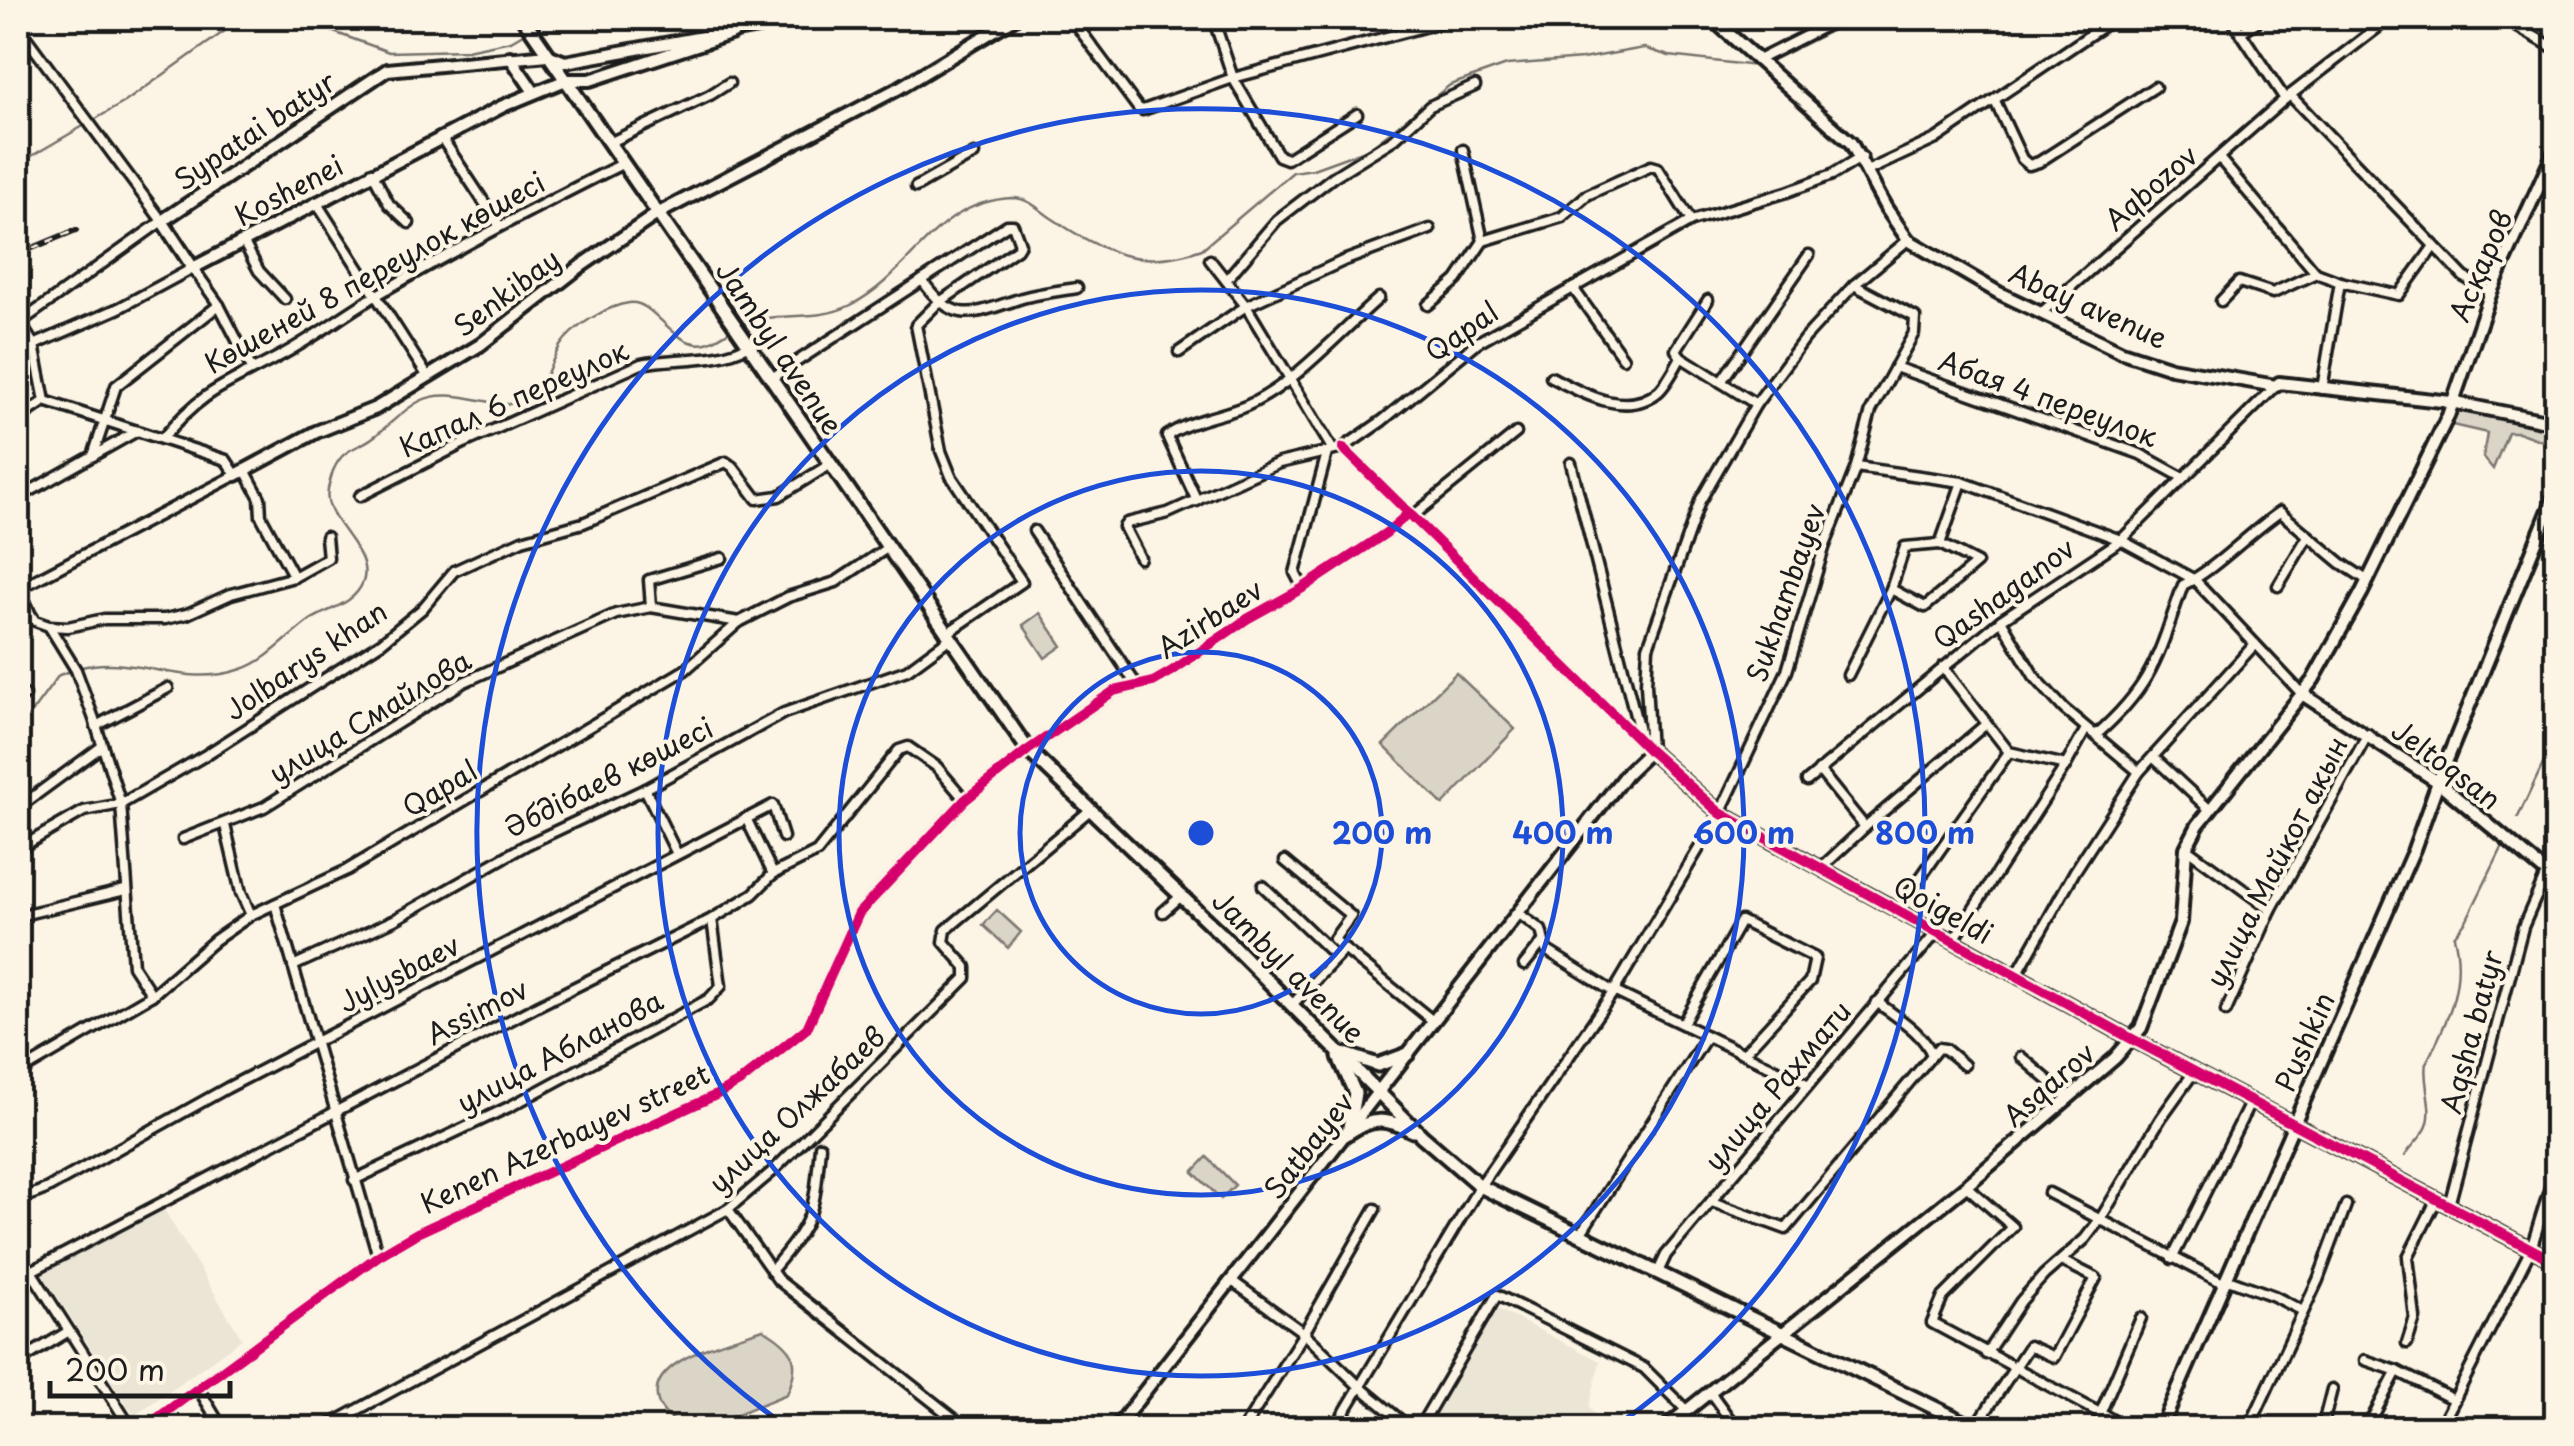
<svg xmlns="http://www.w3.org/2000/svg" width="2574" height="1446" font-family="'Playpen Sans',sans-serif">
<rect width="100%" height="100%" fill="#fcf5e5"/>
<filter id="ink" filterUnits="userSpaceOnUse"><feTurbulence type="fractalNoise" baseFrequency=".01" numOctaves="2"/><feDisplacementMap in="SourceGraphic" scale="20" xChannelSelector="R" yChannelSelector="G"/><feConvolveMatrix kernelMatrix="1 2 1 2 8 2 1 2 1" color-interpolation-filters="sRGB"/></filter>
<g filter="url(#ink)">
<g fill="#ebe5d6">
<path d="M160,1203L242,1339L134,1416L42,1273Z"/>
<path d="M1496,1308L1600,1361L1589,1407L1604,1428L1424,1426Z"/>
</g>
<g fill="#dbd5c8" stroke="#7c7872" stroke-width="2.5">
<path d="M2454,399L2556,427V446L2518,432H2508L2493,469L2483,457L2487,433L2448,424Z"/>
<path d="M1040,613L1062,646L1045,658L1023,625Z"/>
<path d="M1456,673L1515,729L1443,805L1383,745Z"/>
<path d="M997,910L1021,932L1008,948L983,925Z"/>
<path d="M1207,1157L1235,1185L1221,1199L1193,1172Z"/>
<path d="M763,1329C794,1347 802,1360 787,1394C768,1401 709,1428 693,1427C680,1426 668,1419 661,1408C635,1361 733,1340 763,1329Z"/>
</g>
<g fill="none" stroke-linecap="round" stroke-linejoin="round">
<g stroke="#75726c" stroke-width="2.5">
<path d="M295,18L389,52L467,50L511,41L528,31"/>
<path d="M534,26L545,18"/>
<path d="M1769,62L1857,18"/>
<path d="M92,121L125,102L243,18"/>
<path d="M18,164L85,125"/>
<path d="M740,326C772,309 813,324 851,305C914,273 934,201 1013,198C1029,198 1040,211 1053,219C1103,253 1143,271 1202,249L1293,172L1313,169L1368,149L1450,85L1507,65L1582,59L1644,48L1669,56L1757,66"/>
<path d="M78,668C134,652 182,690 242,669C267,661 288,636 309,621C328,608 353,606 363,582C373,554 333,527 328,501C326,491 330,481 333,471C336,464 340,457 346,453C354,447 364,444 372,438C388,427 402,410 420,401C453,384 500,413 524,401C544,392 549,364 560,346C572,327 607,306 629,303C655,299 673,350 706,343C715,341 725,333 733,329"/>
<path d="M18,731L59,675L71,671"/>
<path d="M2518,817L2544,762L2556,746"/>
<path d="M2405,1156C2410,1147 2420,1139 2425,1130C2436,1112 2422,1083 2426,1063C2448,1022 2466,982 2454,936L2466,921L2502,848"/>
</g>
<g stroke="#1c1c1c" stroke-width="15">
<g id="street">
<path d="M1071,18L1138,108L1143,110L1233,78L1457,18"/>
<path d="M1213,18L1233,78L1279,156L1287,159L1357,114"/>
<path d="M2231,18L2285,99"/>
<path d="M2502,18L2556,49"/>
<path d="M2241,32L2263,18"/>
<path d="M1758,60L1841,18"/>
<path d="M2290,95L2464,277L2491,292"/>
<path d="M1995,101L2022,159L2029,165L2039,162L2155,87"/>
<path d="M441,137L499,225"/>
<path d="M609,143L710,95L729,83"/>
<path d="M1463,150L1483,241"/>
<path d="M2219,158L2316,273L2340,282L2399,295L2434,246"/>
<path d="M1867,171L1936,139L2115,18"/>
<path d="M372,172L389,204L409,223"/>
<path d="M916,187L974,154"/>
<path d="M316,202L428,377"/>
<path d="M243,241L259,271L285,299"/>
<path d="M1210,260L1246,306L1333,450"/>
<path d="M922,280C955,328 975,313 1022,298C1040,293 1059,291 1077,288"/>
<path d="M1226,280L1277,220L1333,177L1394,139L1430,106L1475,86"/>
<path d="M1573,288L1623,358"/>
<path d="M2221,301L2239,282L2273,293L2316,273"/>
<path d="M1428,305L1457,280L1483,241L1562,217L1587,195L1651,166L1658,168L1691,221"/>
<path d="M2041,313L2285,99L2390,18"/>
<path d="M18,324L162,221L22,32"/>
<path d="M34,345L119,308L193,268L219,305L252,369"/>
<path d="M1179,352L1246,306L1343,261L1430,229"/>
<path d="M1681,357L1676,350L1708,300"/>
<path d="M1895,367L2140,454L2182,477"/>
<path d="M1551,377C1582,393 1627,419 1659,391C1668,382 1675,368 1681,357L1756,404"/>
<path d="M770,379L1007,225H1013L1020,244L1017,249L937,304L916,325L941,451L951,476L1022,582L946,634"/>
<path d="M1721,382L1809,255"/>
<path d="M2322,389L2340,282"/>
<path d="M18,419L45,401L34,345L20,323"/>
<path d="M162,439C204,389 224,386 278,357C314,338 347,312 382,292C461,246 542,204 624,163"/>
<path d="M1343,448L1650,751"/>
<path d="M93,456L116,386L219,305"/>
<path d="M1571,463L1641,739"/>
<path d="M1856,467L1962,482L2121,540L2195,580L2302,694"/>
<path d="M245,470L260,498L261,516L294,577"/>
<path d="M360,496L464,443L641,364C676,357 716,363 747,346"/>
<path d="M18,498L137,431"/>
<path d="M1197,501L1167,436C1192,419 1219,417 1246,406C1293,386 1340,332 1379,298"/>
<path d="M1413,516L1516,433"/>
<path d="M1034,531L1137,686"/>
<path d="M1140,558L1124,527L1127,523L1168,513L1279,463L1343,448L1382,421L1478,342L1691,221L1787,192L1832,175L1862,157"/>
<path d="M18,575L24,586V599L30,613L35,621L49,626L76,670L94,719L121,804L133,966L152,995"/>
<path d="M2278,586L2308,536"/>
<path d="M1303,588L1295,573L1327,453"/>
<path d="M18,589L236,475L226,460L45,401"/>
<path d="M1891,589L1925,607L1977,563L1940,544"/>
<path d="M651,607L649,580L722,558"/>
<path d="M2001,620L2034,676L2064,709L2139,772"/>
<path d="M49,626L68,627L104,619H165L187,614L231,594L294,577L328,558L326,537"/>
<path d="M1943,667L2009,752L2066,765L2086,729"/>
<path d="M1848,675L1891,589L1905,547L1940,544L1962,482"/>
<path d="M18,699L25,695"/>
<path d="M96,726L168,688"/>
<path d="M2096,735C2154,684 2158,655 2183,585C2215,570 2249,533 2280,512L2341,563L2367,580"/>
<path d="M1650,751L1646,684L1648,647L1700,501L1756,404L1805,338L1854,285L1908,240"/>
<path d="M2153,757L2210,810"/>
<path d="M1819,770L1865,827L1820,869"/>
<path d="M1807,781L2001,620L2121,540L2276,386"/>
<path d="M645,789L677,854"/>
<path d="M18,808L101,747"/>
<path d="M746,818L773,874"/>
<path d="M225,825L241,893L251,915"/>
<path d="M1865,827L1986,724"/>
<path d="M183,839L264,807L464,682L616,614L651,607L739,622"/>
<path d="M2186,848L2271,910"/>
<path d="M18,849L84,811L121,804L204,756L382,642L422,609L454,571L522,540L583,523L726,462L733,467L757,499L779,496L829,465"/>
<path d="M1285,861L1351,916L1334,939L1343,948L1337,957L1291,1006"/>
<path d="M1263,886L1337,957"/>
<path d="M275,904L378,1256"/>
<path d="M1897,911L2009,752"/>
<path d="M1163,912L1180,897"/>
<path d="M1518,913L1541,930L1546,950L1607,988L1807,1084"/>
<path d="M18,916L125,890"/>
<path d="M1953,941L2066,765"/>
<path d="M1343,948L1433,1021"/>
<path d="M1524,965L1542,943"/>
<path d="M293,966L394,920L526,845L645,789L784,713L907,670L949,639"/>
<path d="M2016,976L2075,871L2139,772L2255,644"/>
<path d="M1877,1002C1896,1017 1923,1032 1932,1055"/>
<path d="M2226,1011L2271,910L2368,734"/>
<path d="M1683,1023L1741,921L1815,958L1810,981L1744,1053"/>
<path d="M2021,1057L2069,1098"/>
<path d="M18,1073L152,995L215,940L251,915L347,870L685,670L739,622L788,597L836,582L887,548"/>
<path d="M354,1180L511,1106L709,999L721,986L712,919"/>
<path d="M1966,1186L2013,1227L1943,1297L1932,1323L2128,1428"/>
<path d="M2049,1193L2223,1283"/>
<path d="M18,1200L46,1189L227,1088L773,805L783,837"/>
<path d="M1712,1202L1786,1229L1938,1048L1945,1049L1964,1065"/>
<path d="M2449,1205L2523,927L2547,872"/>
<path d="M728,1209L778,1280L966,1428"/>
<path d="M1581,1233L1707,1036"/>
<path d="M2172,1259L2251,1101"/>
<path d="M31,1271L131,1428"/>
<path d="M771,1271C815,1219 814,1213 820,1146"/>
<path d="M1658,1272L1666,1255L1937,932"/>
<path d="M18,1278L539,1005L712,919L753,894L773,874L817,852L899,750L908,747L937,767L965,800"/>
<path d="M2228,1279L2274,1296L2303,1311"/>
<path d="M1232,1281L1304,1333L1359,1386L1410,1428"/>
<path d="M2407,1343L2415,1318L2408,1257L2437,1199"/>
<path d="M1986,1354L2021,1301L2044,1275L2085,1239L2101,1218L2161,1118L2194,1072"/>
<path d="M2365,1360L2397,1371L2454,1400"/>
<path d="M18,1362L69,1331"/>
<path d="M198,1388L222,1428"/>
<path d="M1710,1392L1736,1428"/>
<path d="M2100,1414L2141,1318"/>
<path d="M144,1428L378,1256L417,1233L716,1095L741,1081L807,1028L859,913L965,800L1028,750L1114,691L1153,682L1172,671L1247,619L1303,588L1386,533L1409,513"/>
<path d="M324,1428L728,1209L773,1171L966,978V967L944,942L946,930L1089,811"/>
<path d="M1244,1428L1304,1333L1375,1209"/>
<path d="M1335,1428L1480,1186L1614,991L1720,813L1787,671L1824,548L1856,467L1871,411L1914,333L1915,317L1854,285"/>
<path d="M1419,1428L1497,1295L1644,1368L1687,1411"/>
<path d="M1975,1428L2029,1346L2054,1357L2096,1278L2062,1261"/>
<path d="M2249,1428L2318,1280L2346,1205"/>
<path d="M2322,1428L2332,1389"/>
<path d="M2367,1428L2397,1371"/>
<path d="M2440,1428L2531,1249L2556,1168"/>
</g>
</g>
<g stroke="#1c1c1c" stroke-width="18">
<g id="secondary">
<path d="M1711,18L1851,143L1886,208L1908,240L1999,293L2122,352L2171,368L2276,386L2279,383L2451,402L2556,423"/>
<path d="M733,33L590,80H566L503,106L193,268L162,221L387,70L548,55L565,62L807,18"/>
<path d="M510,57L534,92"/>
<path d="M236,475L316,432L376,408L480,345L581,266L657,214L899,88L1015,18"/>
<path d="M2302,694L2438,782L2556,881"/>
<path d="M1116,1428L1626,774L1650,751L1720,813L2132,1039L2556,1262"/>
<path d="M1665,1428L1966,1186L2115,1058L2141,1028L2181,922L2186,848L2198,825L2313,680L2362,592L2448,416L2491,292L2556,148"/>
<path d="M2161,1428L2414,849L2438,782L2556,493"/>
</g>
</g>
<g stroke="#1c1c1c" stroke-width="19">
<g id="primary">
<path d="M523,18L1028,750L1221,934L1422,1136L1480,1186L1976,1428"/>
<path d="M1345,1054L1378,1065L1408,1054"/>
<path d="M1339,1057L1355,1093L1348,1133C1372,1117 1386,1118 1413,1131"/>
</g>
</g>
<use href="#street" stroke="#fcf5e5" stroke-width="8"/>
<use href="#secondary" stroke="#fcf5e5" stroke-width="10"/>
<use href="#primary" stroke="#fcf5e5" stroke-width="11"/>
<g stroke="#1c1c1c" stroke-width="6">
<path id="rail" d="M18,254L76,230"/>
</g>
<use href="#rail" stroke="#fcf5e5" stroke-width="2.5" stroke-dasharray="8" stroke-linecap="butt"/>
<g stroke="#fcf5e5" stroke-width="16">
<g id="cycleway">
<path d="M1343,448L1650,751L1720,813L2132,1039L2556,1262"/>
<path d="M144,1428L378,1256L417,1233L716,1095L741,1081L807,1028L859,913L965,800L1028,750L1114,691L1153,682L1172,671L1247,619L1303,588L1386,533L1409,513"/>
</g>
</g>
<use href="#cycleway" stroke="#d6006c" stroke-width="10"/>
</g>
</g>
<g fill="none" stroke="#1d4ed8" stroke-width="5">
<circle cx="1201" cy="833" r="181"/>
<circle cx="1201" cy="833" r="362"/>
<circle cx="1201" cy="833" r="543"/>
<path d="M786 1426A724 724 0 1 1 1616 1426"/>
</g>
<g text-anchor="middle" stroke-width="8" stroke-linejoin="round" paint-order="stroke">
<g font-size="28" fill="#1c1c1c" stroke="#fcf5e5">
<text transform="translate(255 131) rotate(-34)" y="10">Sypatai batyr</text>
<text transform="translate(2151 188) rotate(-41)" y="10">Aqbozov</text>
<text transform="translate(289 191) rotate(-28)" y="10">Koshenei</text>
<text transform="translate(2481 266) rotate(-67)" y="10">Асқаров</text>
<text transform="translate(375 273) rotate(-29)" y="10">Көшеней 8 переулок көшесі</text>
<text transform="translate(507 293) rotate(-37)" y="10">Senkibay</text>
<text transform="translate(2088 306) rotate(24)" y="10">Abay avenue</text>
<text transform="translate(1462 332) rotate(-35)" y="10">Qapal</text>
<text transform="translate(779 348) rotate(56)" y="10">Jambyl avenue</text>
<text transform="translate(514 399) rotate(-24)" y="10">Капал 6 переулок</text>
<text transform="translate(2048 399) rotate(20)" y="10">Абая 4 переулок</text>
<text transform="translate(1786 593) rotate(-71)" y="10">Sukhambayev</text>
<text transform="translate(2004 594) rotate(-36)" y="10">Qashaganov</text>
<text transform="translate(1210 619) rotate(-33)" y="10">Azirbaev</text>
<text transform="translate(306 661) rotate(-34)" y="10">Jolbarys khan</text>
<text transform="translate(370 717) rotate(-31)" y="10">улица Смайлова</text>
<text transform="translate(2446 765) rotate(37)" y="10">Jeltoqsan</text>
<text transform="translate(609 778) rotate(-27)" y="10">Әбдібаев көшесі</text>
<text transform="translate(440 789) rotate(-31)" y="10">Qapal</text>
<text transform="translate(2277 862) rotate(-63)" y="10">улица Майкот акын</text>
<text transform="translate(1943 910) rotate(29)" y="10">Qoigeldi</text>
<text transform="translate(1288 967) rotate(45)" y="10">Jambyl avenue</text>
<text transform="translate(399 974) rotate(-28)" y="10">Jylysbaev</text>
<text transform="translate(477 1012) rotate(-27)" y="10">Assimov</text>
<text transform="translate(2472 1032) rotate(-75)" y="10">Aqsha batyr</text>
<text transform="translate(2305 1042) rotate(-66)" y="10">Pushkin</text>
<text transform="translate(560 1052) rotate(-28)" y="10">улица Абланова</text>
<text transform="translate(2049 1085) rotate(-41)" y="10">Asqarov</text>
<text transform="translate(1778 1086) rotate(-50)" y="10">улица Рахмати</text>
<text transform="translate(797 1110) rotate(-43)" y="10">улица Олжабаев</text>
<text transform="translate(565 1139) rotate(-25)" y="10">Kenen Azerbayev street</text>
<text transform="translate(1309 1146) rotate(-52)" y="10">Satbayev</text>
</g>
</g>
<circle cx="1201" cy="833" r="15" fill="#1d4ed8" stroke="#fcf5e5" stroke-width="5"/>
<g font-size="30" text-anchor="middle" font-weight="bold" fill="#1d4ed8" stroke="#fcf5e5" stroke-width="8" stroke-linejoin="round" paint-order="stroke">
<text x="1382" y="844">200 m</text>
<text x="1563" y="844">400 m</text>
<text x="1744" y="844">600 m</text>
<text x="1925" y="844">800 m</text>
</g>
<rect width="2574" height="1446" fill="none" stroke="#fcf5e5" stroke-width="60"/>
<rect x="30" y="30" width="2514" height="1386" fill="none" stroke="#1c1c1c" stroke-width="4" filter="url(#ink)"/>
<path d="M50 1381v15h180v-15" fill="none" stroke="#1c1c1c" stroke-width="5"/>
<text x="65" y="1381" font-size="30" fill="#1c1c1c" stroke="#fcf5e5" stroke-width="8" paint-order="stroke">200 m</text>
</svg>
